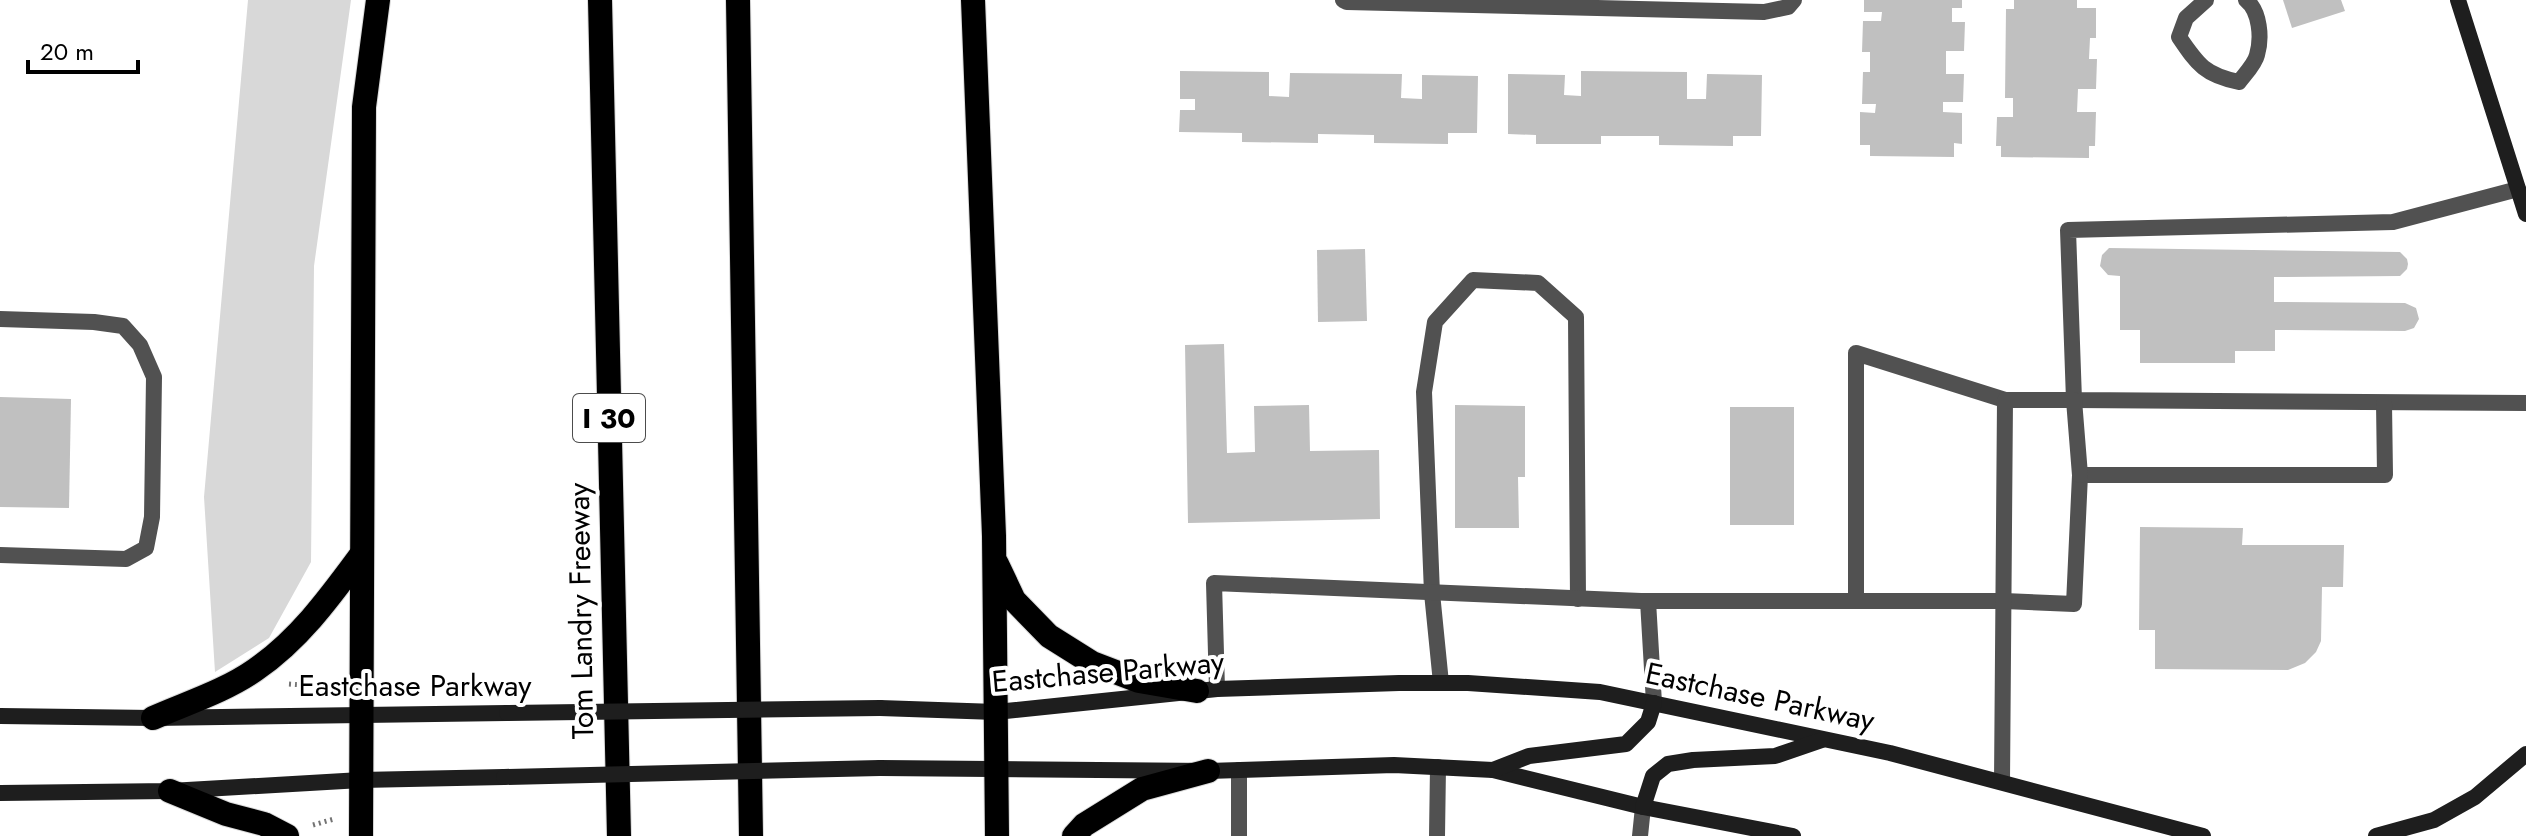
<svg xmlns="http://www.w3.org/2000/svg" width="2526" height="836" font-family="Jost,sans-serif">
<rect width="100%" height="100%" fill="#fff"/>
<path fill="#d8d8d8" d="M248,0H351L314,266L311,562L269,638L215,672L204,497Z"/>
<g fill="#c0c0c0">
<path d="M1864,0H1962V8H1952V22H1965L1964,51H1946V74H1964L1963,102H1943V112L1962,113V144L1954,143V157L1870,156V145H1860V112L1875,113L1876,104H1862L1863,72H1870V52H1862L1863,21H1881L1882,12H1864Z"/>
<path d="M2014,0H2077V8H2096V38H2090L2089,59H2097L2096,89H2078L2077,112H2096L2095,146H2089V158L2001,157V146H1996L1997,117H2013V98H2005L2006,9H2014Z"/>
<path d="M2283,0H2341L2345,11L2292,28Z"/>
<path d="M1180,71L1269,72V96L1289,97L1290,73L1402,74L1401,98L1422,99V75L1478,76L1477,133H1448V144L1374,143V135L1318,134V143L1242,142V133L1179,132L1180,110H1195V99H1180Z"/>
<path d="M1581,71L1687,72V99H1706L1707,74L1762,75L1761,136H1733V146L1659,145V136H1601V144H1536V135L1508,134V74L1565,75L1564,95L1581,96Z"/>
<path d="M2109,248L2400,252L2407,259L2408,264L2407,269L2400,276L2274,277V302L2405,303L2416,308L2419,319L2414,328L2405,331L2275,330V351H2235V363H2140V330H2120V276L2108,275L2100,266L2102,255Z"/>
<path d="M1365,249L1367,321L1318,322L1317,250Z"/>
<path d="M1224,344L1227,453L1255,452L1254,406L1309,405L1310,451L1379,450L1380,519L1188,523L1185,345Z"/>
<path d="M0,397L71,399L69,508L0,507Z"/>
<path d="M1455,405L1525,406V477H1518L1519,528H1455Z"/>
<rect x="1730" y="407" width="64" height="118"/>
<path d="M2140,527L2243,528L2242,545H2344L2343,587H2322L2321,641L2316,652L2305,663L2288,670L2155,669V630H2139Z"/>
</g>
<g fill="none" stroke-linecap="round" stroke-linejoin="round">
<g stroke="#dbdbdb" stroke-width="26">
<g id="motorway">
<path d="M600,0L619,836"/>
<path d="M738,0L751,836"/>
<path d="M973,0L994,536L997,836"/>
<path d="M997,564L1014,600L1049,636L1092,663L1139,681L1197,691"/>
<path d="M153,718C187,703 225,691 255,670C299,640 330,597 361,555"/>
<path d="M170,791L226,814L264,824L287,836"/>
<path d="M361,836L364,107L378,0"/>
<path d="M1074,836L1084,825L1142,789L1208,771"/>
</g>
</g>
<g stroke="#737373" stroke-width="5" stroke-dasharray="2 4" stroke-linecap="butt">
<path d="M289,684L319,686"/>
<path d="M313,825L334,819"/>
</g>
<g stroke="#515151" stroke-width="16">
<path d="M1343,0L1347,2L1764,12L1788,7L1794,0"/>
<path d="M2206,0L2186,18L2179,37C2198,65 2205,75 2239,82C2245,74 2255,64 2257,55C2262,38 2260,11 2246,0"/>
<path d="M2518,189L2393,222L2068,230L2074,400L2526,403"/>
<path d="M0,319L94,322L123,326L140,345L154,377L152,517L146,548L126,559L0,555"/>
<path d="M1648,601L1654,703"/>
<path d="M1856,601V353L2005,400"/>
<path d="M1441,683L1432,593L1424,392L1435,322L1473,280L1538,283L1576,317L1578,599"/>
<path d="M1217,689L1214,583L1641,601H2004L2074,604L2080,475H2385L2384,403"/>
<path d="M1239,770V836"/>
<path d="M2002,781L2005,400H2074L2080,475"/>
<path d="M1437,836L1438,767"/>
<path d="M1640,836L1643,807"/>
</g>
<g stroke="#1e1e1e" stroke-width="16">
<path d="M2458,0L2526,214"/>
<path d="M880,708L996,712L1217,689L1399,683H1468L1600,692L1890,753L2203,836"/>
<path d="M0,716L153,718L507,713"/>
<path d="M880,768L1208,771L1394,765L1493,770L1643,807L1793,836"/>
<path d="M1493,770L1529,756L1626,744L1648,722L1654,703"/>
<path d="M0,793L170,791L361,780L504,777"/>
<path d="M1643,807L1653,776L1668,764L1693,760L1775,756L1822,740"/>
<path d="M2376,836L2434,820L2475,797L2526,754"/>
</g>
<use href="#motorway" stroke="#000" stroke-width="24"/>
<g stroke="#1e1e1e" stroke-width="16">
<path d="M507,713L880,708"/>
<path d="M504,777L880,768"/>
</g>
</g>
<g text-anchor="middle" stroke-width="8" stroke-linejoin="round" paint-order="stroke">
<rect fill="#fff" stroke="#4c4c4c" stroke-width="2" x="573" y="394" width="72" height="48" rx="6"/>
<g font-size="28" font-weight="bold" fill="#000">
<text x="609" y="428">I 30</text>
</g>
<g font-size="30" fill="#000" stroke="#fff">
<text transform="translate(581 611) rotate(-91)" y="10">Tom Landry Freeway</text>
<text transform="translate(1108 672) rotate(-5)" y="10">Eastchase Parkway</text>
<text x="415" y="696">Eastchase Parkway</text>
<text transform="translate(1760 697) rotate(12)" y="10">Eastchase Parkway</text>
</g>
</g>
<path d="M28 60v12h110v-12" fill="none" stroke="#000000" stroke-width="4"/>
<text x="40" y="60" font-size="24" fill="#000000" stroke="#ffffff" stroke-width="6" paint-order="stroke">20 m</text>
</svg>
